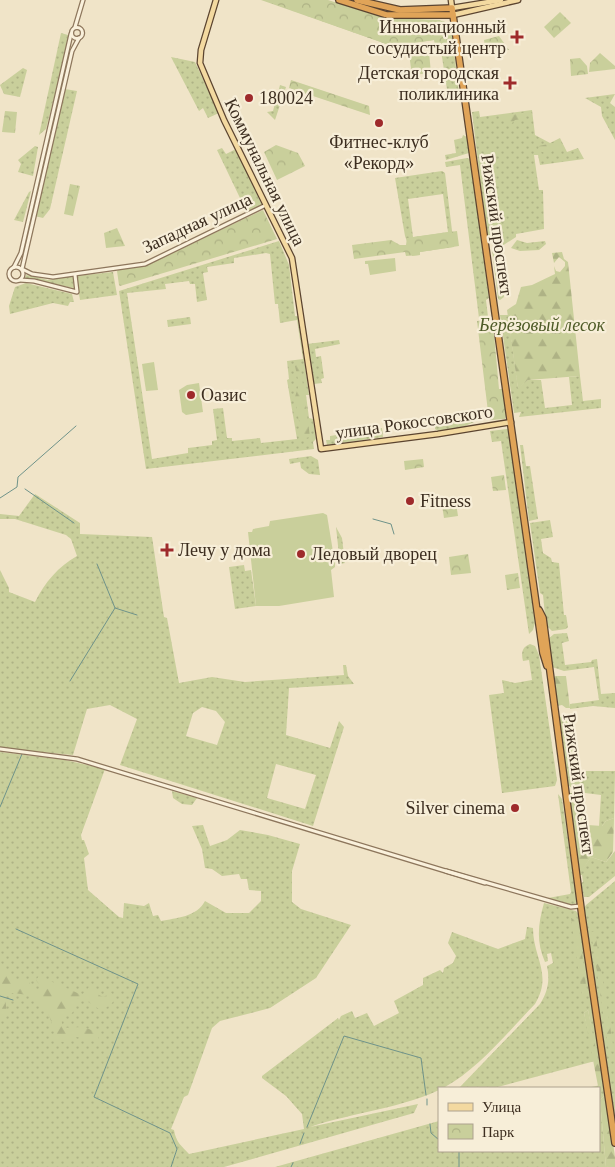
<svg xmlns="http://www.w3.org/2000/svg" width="615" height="1167" font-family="Georgia,serif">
<defs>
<pattern id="grass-dots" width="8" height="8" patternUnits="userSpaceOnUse" patternTransform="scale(1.25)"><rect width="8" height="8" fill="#c9cf9b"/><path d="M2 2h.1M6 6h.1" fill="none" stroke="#aeb285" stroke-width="1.8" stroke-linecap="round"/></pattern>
<pattern id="forest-firs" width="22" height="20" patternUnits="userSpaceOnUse" patternTransform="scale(1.25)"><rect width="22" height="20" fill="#c9cf9b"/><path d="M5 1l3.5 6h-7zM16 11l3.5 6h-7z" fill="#aeb285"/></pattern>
<pattern id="park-crowns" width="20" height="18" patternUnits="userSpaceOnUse" patternTransform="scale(1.25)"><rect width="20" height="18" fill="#c9cf9b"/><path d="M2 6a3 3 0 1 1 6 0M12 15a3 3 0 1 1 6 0" fill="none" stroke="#aeb285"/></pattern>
</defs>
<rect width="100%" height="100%" fill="#f0e4c8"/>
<g fill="url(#grass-dots)" fill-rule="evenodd">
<path d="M261,0H324L385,18L440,20L452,33L459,94L448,96L440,44L435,45L434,40L392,46Z"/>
<path d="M61,33L68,35L69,39L46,129L39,135Z"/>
<path d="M171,57L195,62L219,113L208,118L203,108L199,111Z"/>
<path d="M23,68L27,70L20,97L4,94L0,85Z"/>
<path d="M280,85L286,87L275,120L267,112L273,111Z"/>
<path d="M65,89L77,91L50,209L43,218L35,216Z"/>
<path d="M615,94L610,103L615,107V140L602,116L601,107L585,98Z"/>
<path d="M532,110L535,135L550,143L560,138L567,152L578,148L584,159L540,165L538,155H534L539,190H543L544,229L516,234V237L502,246L492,243L487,238L472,112L479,111L480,117Z"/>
<path d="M463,135L467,137L469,153L446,160L445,155L456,153L454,140L462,138Z"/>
<path d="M35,146L38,147L33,176L18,172L21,164L18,160Z"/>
<path d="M222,148L226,154L236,149L262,205L250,212L243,198H240L217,150Z"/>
<path d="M467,158L470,159L489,298L486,300L488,317L479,318L460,165L446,167L445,162Z"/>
<path d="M442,171L445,173L454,247L420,252V255L412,256L405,236L395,178ZM443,194L448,232L413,237L408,199Z"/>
<path d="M31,191L23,222L14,220L29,192Z"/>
<path d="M517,240L527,243L545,241L546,244L539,250L520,251L511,248Z"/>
<path d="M279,241L289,265L295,316H298L309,395H306L309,418L313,419L316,439L313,442L314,449L146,469L119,291ZM266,253L270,254L275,304H278L280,323L297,320L303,359L287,361L289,379L287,380L297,439L261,443L260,438L232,441V438H227L223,408L213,409L217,440L212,441V445L188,448V453L152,459L127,293L166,289L165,284L189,281L190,284H195L197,302L207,300L203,273L208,272L207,267L234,263V258Z"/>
<path d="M492,249L497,250L504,297L500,300L498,299Z"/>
<path d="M113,272L117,295L80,300L76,276Z"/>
<path d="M26,275L48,280L73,276L74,288L25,278Z"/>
<path d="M26,283L72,294L74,302H70L68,306L53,303L10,314L9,306L15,287Z"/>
<path d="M500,315H508L518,388L528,380H541L545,408L572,405L569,377L580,376L583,401L601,399V408L519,417L521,412L514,413Z"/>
<path d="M190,317L191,324L168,327L167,320Z"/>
<path d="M339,340L340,344L315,349L316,357L321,356L324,378L321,379L322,383L314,384L307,344Z"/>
<path d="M474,417V422L463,427L438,431L435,429V423Z"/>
<path d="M382,428L383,437L327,445L326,440H330V436Z"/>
<path d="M507,429L510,430L512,444L535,623L533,630L529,634L501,441L492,442L490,431Z"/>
<path d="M520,445H523L526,466H530L538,519L529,521Z"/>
<path d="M311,456L318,460L320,475L309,474L301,468L300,462L290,464L289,459Z"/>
<path d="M35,494L80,523V534L152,537L164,617L167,618L179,683L212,677L245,682L344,675L343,665H346L348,676L354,684L289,688L286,735L330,748L339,721L344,727L313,826L120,765L137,719L110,705L87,709L73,755L0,748V570L9,588V592L35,602C45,582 58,567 77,556L71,539L66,535L15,519H0V514L19,516ZM202,707L216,711L225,722L217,745L186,736L193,713ZM276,764L316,775L305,809L267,798Z"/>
<path d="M550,520L553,537L541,539L543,553L551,558L552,562L559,563L564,615H566L568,627L566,629L552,631L546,625L543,595L540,593L530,523Z"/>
<path d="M336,527L342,538L345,563L340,564Z"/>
<path d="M244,565L245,571L251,570L256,606L235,609L229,567Z"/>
<path d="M567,633L569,641L562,643L565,665L591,662L592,660L597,659L601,694L615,693V708L593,706L570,709V704L599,700L594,667L564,671L552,667L548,639L554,634Z"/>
<path d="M530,644L535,646L539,655L557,780L555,786L502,793L489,695L504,693L502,680L515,683L532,680L529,660L523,661C521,653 522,647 530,644Z"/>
<path d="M570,713L579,771H615L614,818L606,821L602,826H599L601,795L577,792L568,785L559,721L560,717Z"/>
<path d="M0,752L65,760L105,769L81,835L82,840H84L89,854L84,858L88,890L119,917L123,918L124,903L144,906L149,903L153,916L158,915L161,921C176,918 197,917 205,901L226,913H249L261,901V891L249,890L247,879H241L239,874L222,876L212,869L205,868L202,849L192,826L203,825L210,846L227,840L240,830L268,835L300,844L292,871V902L301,909L351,925L316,978L270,1008L220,1021L212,1028L188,1095L184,1097L171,1129L174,1130C176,1143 182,1146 189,1154L304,1129L302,1114L286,1096L262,1078V1076L338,1018L339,1020L341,1016L352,1011L355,1018L367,1013L374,1026L399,1013L394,1001L423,985V978L440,970L443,973L444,968L453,963L456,956L448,943L452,932L498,949L525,939L527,927L533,928C533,958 553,974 535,1004C509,1031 478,1069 445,1087C405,1108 354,1112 310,1127L418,1104L414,1113L224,1167H0Z"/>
<path d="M172,791L197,798L192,805L182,804L173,798Z"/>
<path d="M558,794L562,799L577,901L573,907L548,898L570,894L571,892Z"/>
<path d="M615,851V876L589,897H584L581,883L583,882L582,875H580L578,867L583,868L591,857L606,862Z"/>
<path d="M615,881V1124L583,910L586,905Z"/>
<path d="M544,903L576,911L579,915L602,1060L597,1061L588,1010L584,1013L595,1061L494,1088H459L540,1004C548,992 550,980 547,966L553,963L551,953L547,954L548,961L545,962C536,942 538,924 544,903Z"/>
<path d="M605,1084L606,1094L600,1100L606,1167H275L439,1121V1151H599V1088H587Z"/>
</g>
<g fill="url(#forest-firs)">
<path d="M527,112L523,119L515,120L509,126L502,117Z"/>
<path d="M558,142L563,147V150L552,151L549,155L538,150L539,146Z"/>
<path d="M562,252L564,259L568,262L580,376L528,380L518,389L507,310L516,304L521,287L532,285L555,274L554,266L556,271L560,272L565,266V262L559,257L554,263L552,253Z"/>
<path d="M300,363L310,437L302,439L295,397L299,384L295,366Z"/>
<path d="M555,676H566L570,708H566L562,705L557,706L552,679Z"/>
<path d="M569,793H572C576,800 575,810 581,816H587L588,825L602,826L606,821L614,818L613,852L606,862L591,857L583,869L578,867Z"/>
<path d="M571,918L578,921L587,993L582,995Z"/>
<path d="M591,932H595L614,1051L609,1052Z"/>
<path d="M0,962L15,980H29L31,990L39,992L41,988L36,980L39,976L82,995L89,987L93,986L99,995L103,997L112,993L113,1002L102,1011L82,998L77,999L72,1007L73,1012L69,1015H64L61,1019L63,1028L83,1027L100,1033L97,1042L73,1036L65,1042L56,1041C50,1010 43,993 8,993L5,996L7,1015L5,1020L0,1018Z"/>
<path d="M588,1010L598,1060H602L605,1084L598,1086L584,1013Z"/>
<path d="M606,1094L615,1157V1167H606L600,1100Z"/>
</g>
<g fill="url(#park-crowns)">
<path d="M263,0H328L385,18L444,21L451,29L453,43L444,44L434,40L392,46Z"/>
<path d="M560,12L571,23L554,38L544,27Z"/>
<path d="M499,36L509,50L486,52L484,40Z"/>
<path d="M429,52L431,73L412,75L409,54Z"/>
<path d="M600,53L615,66V69L589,72L590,63Z"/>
<path d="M580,58L587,66L588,74L571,76L570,59Z"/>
<path d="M291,80L369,106L370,115L289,88Z"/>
<path d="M5,111L17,112L15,133L2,132Z"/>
<path d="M276,145L298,153L305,166L277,180L264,152Z"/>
<path d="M70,184L80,186L73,216L64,214Z"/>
<path d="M263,210L277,239L120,286L119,285L117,271L119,269L147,265Z"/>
<path d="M117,228L125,246L106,248L104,233Z"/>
<path d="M457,231L459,246L420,252V255L406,256L405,252L354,259L352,245L391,240L400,245H406L407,238Z"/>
<path d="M489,320L493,323L499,389H503L507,413L505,419L489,420L477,321Z"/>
<path d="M423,459L424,467L405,470L404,461Z"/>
<path d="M504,475L506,490L493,491L491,477Z"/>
<path d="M456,503L458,516L444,518L442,505Z"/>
<path d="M468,554L471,573L451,575L449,557Z"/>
<path d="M518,573L520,588L507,590L505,575Z"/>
</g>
<g fill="#c9cf9b">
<path d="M395,258L396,271L370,275L368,264H365V261Z"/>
<path d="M154,362L158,390L146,391L142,364Z"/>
<path d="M199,383L203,412L186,415L182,412L179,390L187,385Z"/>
<path d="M323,513L327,515L335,564V567L331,570L334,597L279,606H256L248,532H252L253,529L269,526L270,521Z"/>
</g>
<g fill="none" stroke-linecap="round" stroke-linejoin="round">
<g stroke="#6f938a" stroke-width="1">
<path d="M25,489L74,523"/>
<path d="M0,498L17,487L18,477L76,426"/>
<path d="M373,519L391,524L394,534"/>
<path d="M97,564L115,608L137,615"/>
<path d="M70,681L115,608"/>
<path d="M0,807L22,754"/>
<path d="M16,929L138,984L94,1097L170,1133L177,1149L171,1167"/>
<path d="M0,996L13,1000"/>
<path d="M427,1099V1105"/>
<path d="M430,1124L431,1133L439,1140"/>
<path d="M307,1127L344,1036L421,1058L426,1095"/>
<path d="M300,1144L304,1133"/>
<path d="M459,1151V1167"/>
<path d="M291,1167L293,1163"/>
</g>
<g stroke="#8d765c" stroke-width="5.5">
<g id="minor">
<path d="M75,27L83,0"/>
<circle cx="77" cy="33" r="5.5"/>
<path d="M79,38L72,51L22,269L32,274L53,277L145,264L266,205"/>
<circle cx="16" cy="274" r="7"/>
<path d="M14,267L21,253L71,34"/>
<path d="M20,280L34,281L77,292L75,275"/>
<path d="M0,749L77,759L485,883"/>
<path d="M446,871L571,907L580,906"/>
</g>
</g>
<g stroke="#5b4430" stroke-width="7">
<g id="major">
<path d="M216,0L201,50L200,63L224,120L292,258L321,449L438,434L511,422"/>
<path d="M451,0L452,8L501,0"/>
<path d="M453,15L518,0"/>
</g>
</g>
<g stroke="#5b4430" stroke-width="8">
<g id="highway">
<path d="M339,0L387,15H453"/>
<path d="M357,0L400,10L452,8L543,653L547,666"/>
<path d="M539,610L543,618L582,916L615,1143"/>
</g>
</g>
<use href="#minor" stroke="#faf1dc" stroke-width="3"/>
<use href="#major" stroke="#f3d9a0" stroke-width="4.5"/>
<use href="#highway" stroke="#e0a458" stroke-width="5.5"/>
</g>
<g fill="#9e2a2b" stroke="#f7eed8" stroke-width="2">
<path d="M514.5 29.5h5v5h5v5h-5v5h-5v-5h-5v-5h5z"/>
<path d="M507.5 75.5h5v5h5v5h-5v5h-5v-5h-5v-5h5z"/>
<circle cx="249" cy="98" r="5"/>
<circle cx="379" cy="123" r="5"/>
<circle cx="191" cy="395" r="5"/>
<circle cx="410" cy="501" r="5"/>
<path d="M164.5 542.5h5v5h5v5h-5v5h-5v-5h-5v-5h5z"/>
<circle cx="301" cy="554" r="5"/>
<circle cx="515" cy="808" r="5"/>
</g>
<g text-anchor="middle" stroke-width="4.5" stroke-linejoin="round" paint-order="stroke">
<g font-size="18" fill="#3d2e20" stroke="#f7eed8" text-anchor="start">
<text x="506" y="33" text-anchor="end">Инновационный<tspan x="506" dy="21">сосудистый центр</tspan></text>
<text x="499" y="79" text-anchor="end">Детская городская<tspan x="499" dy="21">поликлиника</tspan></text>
<text x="259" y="104">180024</text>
<text x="379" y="148" text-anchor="middle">Фитнес-клуб<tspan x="379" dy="21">«Рекорд»</tspan></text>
<text x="201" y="401">Оазис</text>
<text x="420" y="507">Fitness</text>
<text x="178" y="556">Лечу у дома</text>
<text x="311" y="560">Ледовый дворец</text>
<text x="505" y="814" text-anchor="end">Silver cinema</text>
</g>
<g font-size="18" fill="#3d2e20" stroke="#f7eed8">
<text transform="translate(265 172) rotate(64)" y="6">Коммунальная улица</text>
<text transform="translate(197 223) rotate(-25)" y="6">Западная улица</text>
<text transform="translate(497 225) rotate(82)" y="6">Рижский проспект</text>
<text transform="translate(414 422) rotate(-8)" y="6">улица Рокоссовского</text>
<text transform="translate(579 784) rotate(82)" y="6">Рижский проспект</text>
</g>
<g font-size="18" font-style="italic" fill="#4d5a26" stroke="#f7eed8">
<text x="542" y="331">Берёзовый лесок</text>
</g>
</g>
<rect x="438" y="1087" width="162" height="65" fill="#f7eed8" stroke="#ada18e"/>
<rect x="448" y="1103" width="25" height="8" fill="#f3d9a0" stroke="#ada18e"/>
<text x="482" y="1112" font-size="15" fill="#3d2e20">Улица</text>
<rect x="448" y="1124" width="25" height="15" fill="url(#park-crowns)" stroke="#ada18e"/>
<text x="482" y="1137" font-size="15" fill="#3d2e20">Парк</text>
</svg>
